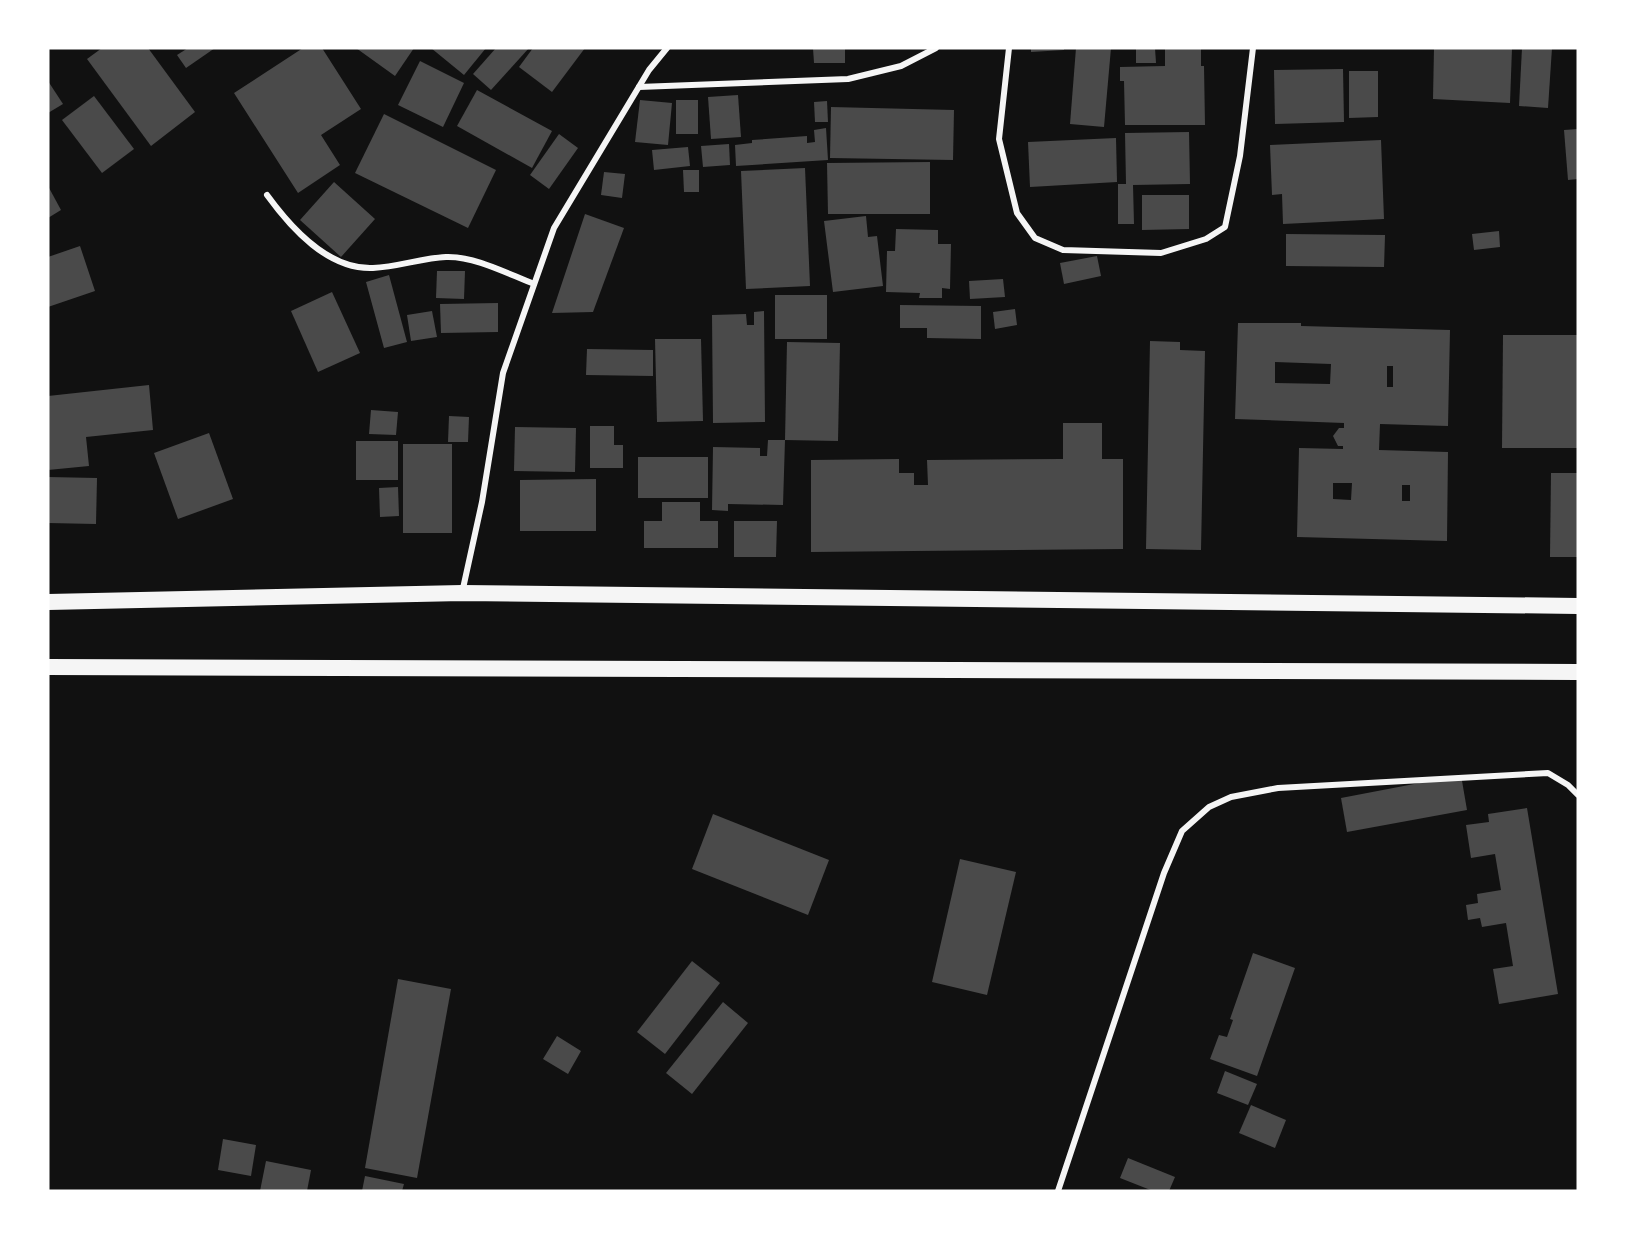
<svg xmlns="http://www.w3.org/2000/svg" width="1626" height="1239" font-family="Ubuntu,sans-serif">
<rect width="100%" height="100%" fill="#111"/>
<g fill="#4a4a4a" fill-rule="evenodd">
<path d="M102,48H148L195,112L151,146L87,59Z"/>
<path d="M188,48H215L186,68L177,55Z"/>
<path d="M303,48H322L361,109L321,135L340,165L298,193L234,93Z"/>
<path d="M356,48H414L395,76Z"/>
<path d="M431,48H486L464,75Z"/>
<path d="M496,48H529L491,90L473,74Z"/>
<path d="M533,48H585L552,92L519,67Z"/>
<path d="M813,48H845V63H814Z"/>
<path d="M1031,48H1064V50L1031,52Z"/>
<path d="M1076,48H1111L1104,127L1070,124Z"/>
<path d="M1136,48H1155L1156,63H1136Z"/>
<path d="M1165,48H1201V66H1204L1205,125H1125L1124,81H1120V67L1165,66Z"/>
<path d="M1434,48H1512L1510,103L1433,99Z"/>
<path d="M1522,48H1552L1548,108L1519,106Z"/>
<path d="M420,61L464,83L443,127L398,105Z"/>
<path d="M1343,69L1344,122L1275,124L1274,70Z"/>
<path d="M1349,71H1378V117L1349,118Z"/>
<path d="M48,81L63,104L48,113Z"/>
<path d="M477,90L552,131L532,168L457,126Z"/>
<path d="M738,95L741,137L711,139L708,97Z"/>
<path d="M94,96L134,149L102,173L62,120Z"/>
<path d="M640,100L672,103L668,145L635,142Z"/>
<rect x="676" y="100" width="22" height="34"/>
<path d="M827,101L828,122H815L814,102Z"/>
<path d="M831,107L954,110L953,160L830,158Z"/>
<path d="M384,114L496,170L468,228L355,173Z"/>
<path d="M826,128L828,160L736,166L735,145L752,143V140L807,136V143L815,142L814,130Z"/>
<path d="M1578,129V179L1568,180L1564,130Z"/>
<path d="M1189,132L1190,184L1133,185L1134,224H1118V184H1126L1125,133Z"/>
<path d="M559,134L578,148L549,189L530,175Z"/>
<path d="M1116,138L1117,182L1030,187L1028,142Z"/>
<path d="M1381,140L1384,219L1283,224L1282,194L1272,195L1270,145Z"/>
<path d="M729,144L730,165L703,167L701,146Z"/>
<path d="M688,147L690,166L654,170L652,150Z"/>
<path d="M930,162V214H828L827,163Z"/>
<path d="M805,168L810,286L746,289L741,171Z"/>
<path d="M683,170H699V192H684Z"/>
<path d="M604,172L625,174L622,198L601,195Z"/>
<path d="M334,182L375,219L341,257L300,220Z"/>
<path d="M48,186L61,210L48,218Z"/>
<path d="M1142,195H1189V229L1142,230Z"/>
<path d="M585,214L624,228L593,312L552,313Z"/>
<path d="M866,216L868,237L877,236L883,286L833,292L824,221Z"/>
<path d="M896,229L938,230V244H951L950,289L942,288V298H919L920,293L886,292L887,251H895Z"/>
<path d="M1499,231L1500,247L1474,250L1472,234Z"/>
<path d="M1286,234L1385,235L1384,267L1286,266Z"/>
<path d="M80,246L95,291L48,307V257Z"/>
<path d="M1097,256L1101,276L1064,284L1060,263Z"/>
<path d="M437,271H465L464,299L436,298Z"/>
<path d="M389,275L407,342L384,348L366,282Z"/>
<path d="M1003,279L1005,297L970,299L969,281Z"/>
<path d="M332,292L360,353L318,372L291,311Z"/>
<rect x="775" y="295" width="52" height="44"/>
<path d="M498,303V332L441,333L440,304Z"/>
<path d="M900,305L981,306V339L927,338V328H900Z"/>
<path d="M1015,309L1017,325L995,329L993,312Z"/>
<path d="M432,311L437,337L411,341L407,315Z"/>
<path d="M764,311L765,422L713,423L712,315L746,314L747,325H754V312Z"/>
<path d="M1238,323H1301V326L1450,330L1448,426L1380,424L1379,450L1448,452L1447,541L1297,537L1299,448L1343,449V446H1338L1333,436L1339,428H1344V423L1235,419ZM1275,362L1331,364L1330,384L1275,383ZM1387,366H1393V387H1387ZM1333,483H1352L1351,500L1333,499ZM1402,485H1410V501H1402Z"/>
<path d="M1503,335H1578V448H1502Z"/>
<path d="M655,339H701L703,421L657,422Z"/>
<path d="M1150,341L1180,342V350L1205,351L1201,550L1146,549Z"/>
<path d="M787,342L840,343L838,441L785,440Z"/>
<path d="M587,349L653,350V376L586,375Z"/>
<path d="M149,385L153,430L86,437L89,466L48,470V396Z"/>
<path d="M371,410L398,412L396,435L369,434Z"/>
<path d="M449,416L469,417L468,442H448Z"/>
<path d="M1063,423H1102V459H1123V549L811,552V460L899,459V473H914V485H928L927,460L1063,459Z"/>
<path d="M590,426H614V445H623V468H590Z"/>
<path d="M515,427L576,428L575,472L514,471Z"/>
<path d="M209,433L233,499L178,519L154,453Z"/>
<path d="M768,440H785L783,505L728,504V511L712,510L713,447L760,448V456H767Z"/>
<rect x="356" y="441" width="42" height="39"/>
<rect x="403" y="444" width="49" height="89"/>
<rect x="638" y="457" width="70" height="41"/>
<path d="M1551,473H1578V557H1550Z"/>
<path d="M48,477L97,478L96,524L48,523Z"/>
<path d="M596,479V531H520V480Z"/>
<path d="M398,487L399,516L380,517L379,488Z"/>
<path d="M662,502H700V521H718V548H644V521H662Z"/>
<path d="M734,521H777L776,557H734Z"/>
<path d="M1461,775L1467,810L1347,832L1341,798Z"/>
<path d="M1527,808L1558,994L1499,1004L1493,969L1513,966L1506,923L1482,927L1480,918L1468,920L1466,905L1478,903L1477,894L1501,890L1495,854L1471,858L1466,825L1489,822L1488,814Z"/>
<path d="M713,814L829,860L808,915L692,869Z"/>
<path d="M960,859L1016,872L987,995L932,982Z"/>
<path d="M1253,953L1295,968L1257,1076L1210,1059L1219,1035L1227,1037L1233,1020L1230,1019Z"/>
<path d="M692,961L720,983L665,1054L637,1032Z"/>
<path d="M398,979L451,989L417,1178L365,1168Z"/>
<path d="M723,1002L748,1023L692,1094L666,1073Z"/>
<path d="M557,1036L581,1051L568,1074L543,1059Z"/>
<path d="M1225,1071L1257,1084L1248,1105L1217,1093Z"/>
<path d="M1251,1105L1286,1120L1275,1148L1239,1133Z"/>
<path d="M223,1139L256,1145L251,1176L218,1170Z"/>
<path d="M1128,1158L1175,1177L1169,1191H1153L1120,1178Z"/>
<path d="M266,1161L311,1170L307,1191H260Z"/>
<path d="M365,1176L404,1184L402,1191H362Z"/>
</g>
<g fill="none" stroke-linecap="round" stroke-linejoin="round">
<g stroke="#f5f5f5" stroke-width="6">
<path d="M1009,48L999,139L1017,213L1035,238L1063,250L1161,253L1206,239L1225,227L1240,156L1253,48"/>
<path d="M639,87L848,79L901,66L936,48"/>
<path d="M267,195C291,228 328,270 373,268C398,267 422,258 446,257C475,256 508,274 534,284"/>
<path d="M462,593L482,502L503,373L554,228L649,70L667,48"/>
<path d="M1058,1191L1164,873L1182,831L1209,807L1231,797L1278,788L1548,773L1568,785L1578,795"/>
</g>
<g stroke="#f5f5f5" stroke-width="16">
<path d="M48,602L462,593L1578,606"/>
<path d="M48,667L1578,672"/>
</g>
</g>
<rect width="1626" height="1239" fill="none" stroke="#ffffff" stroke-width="99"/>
</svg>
